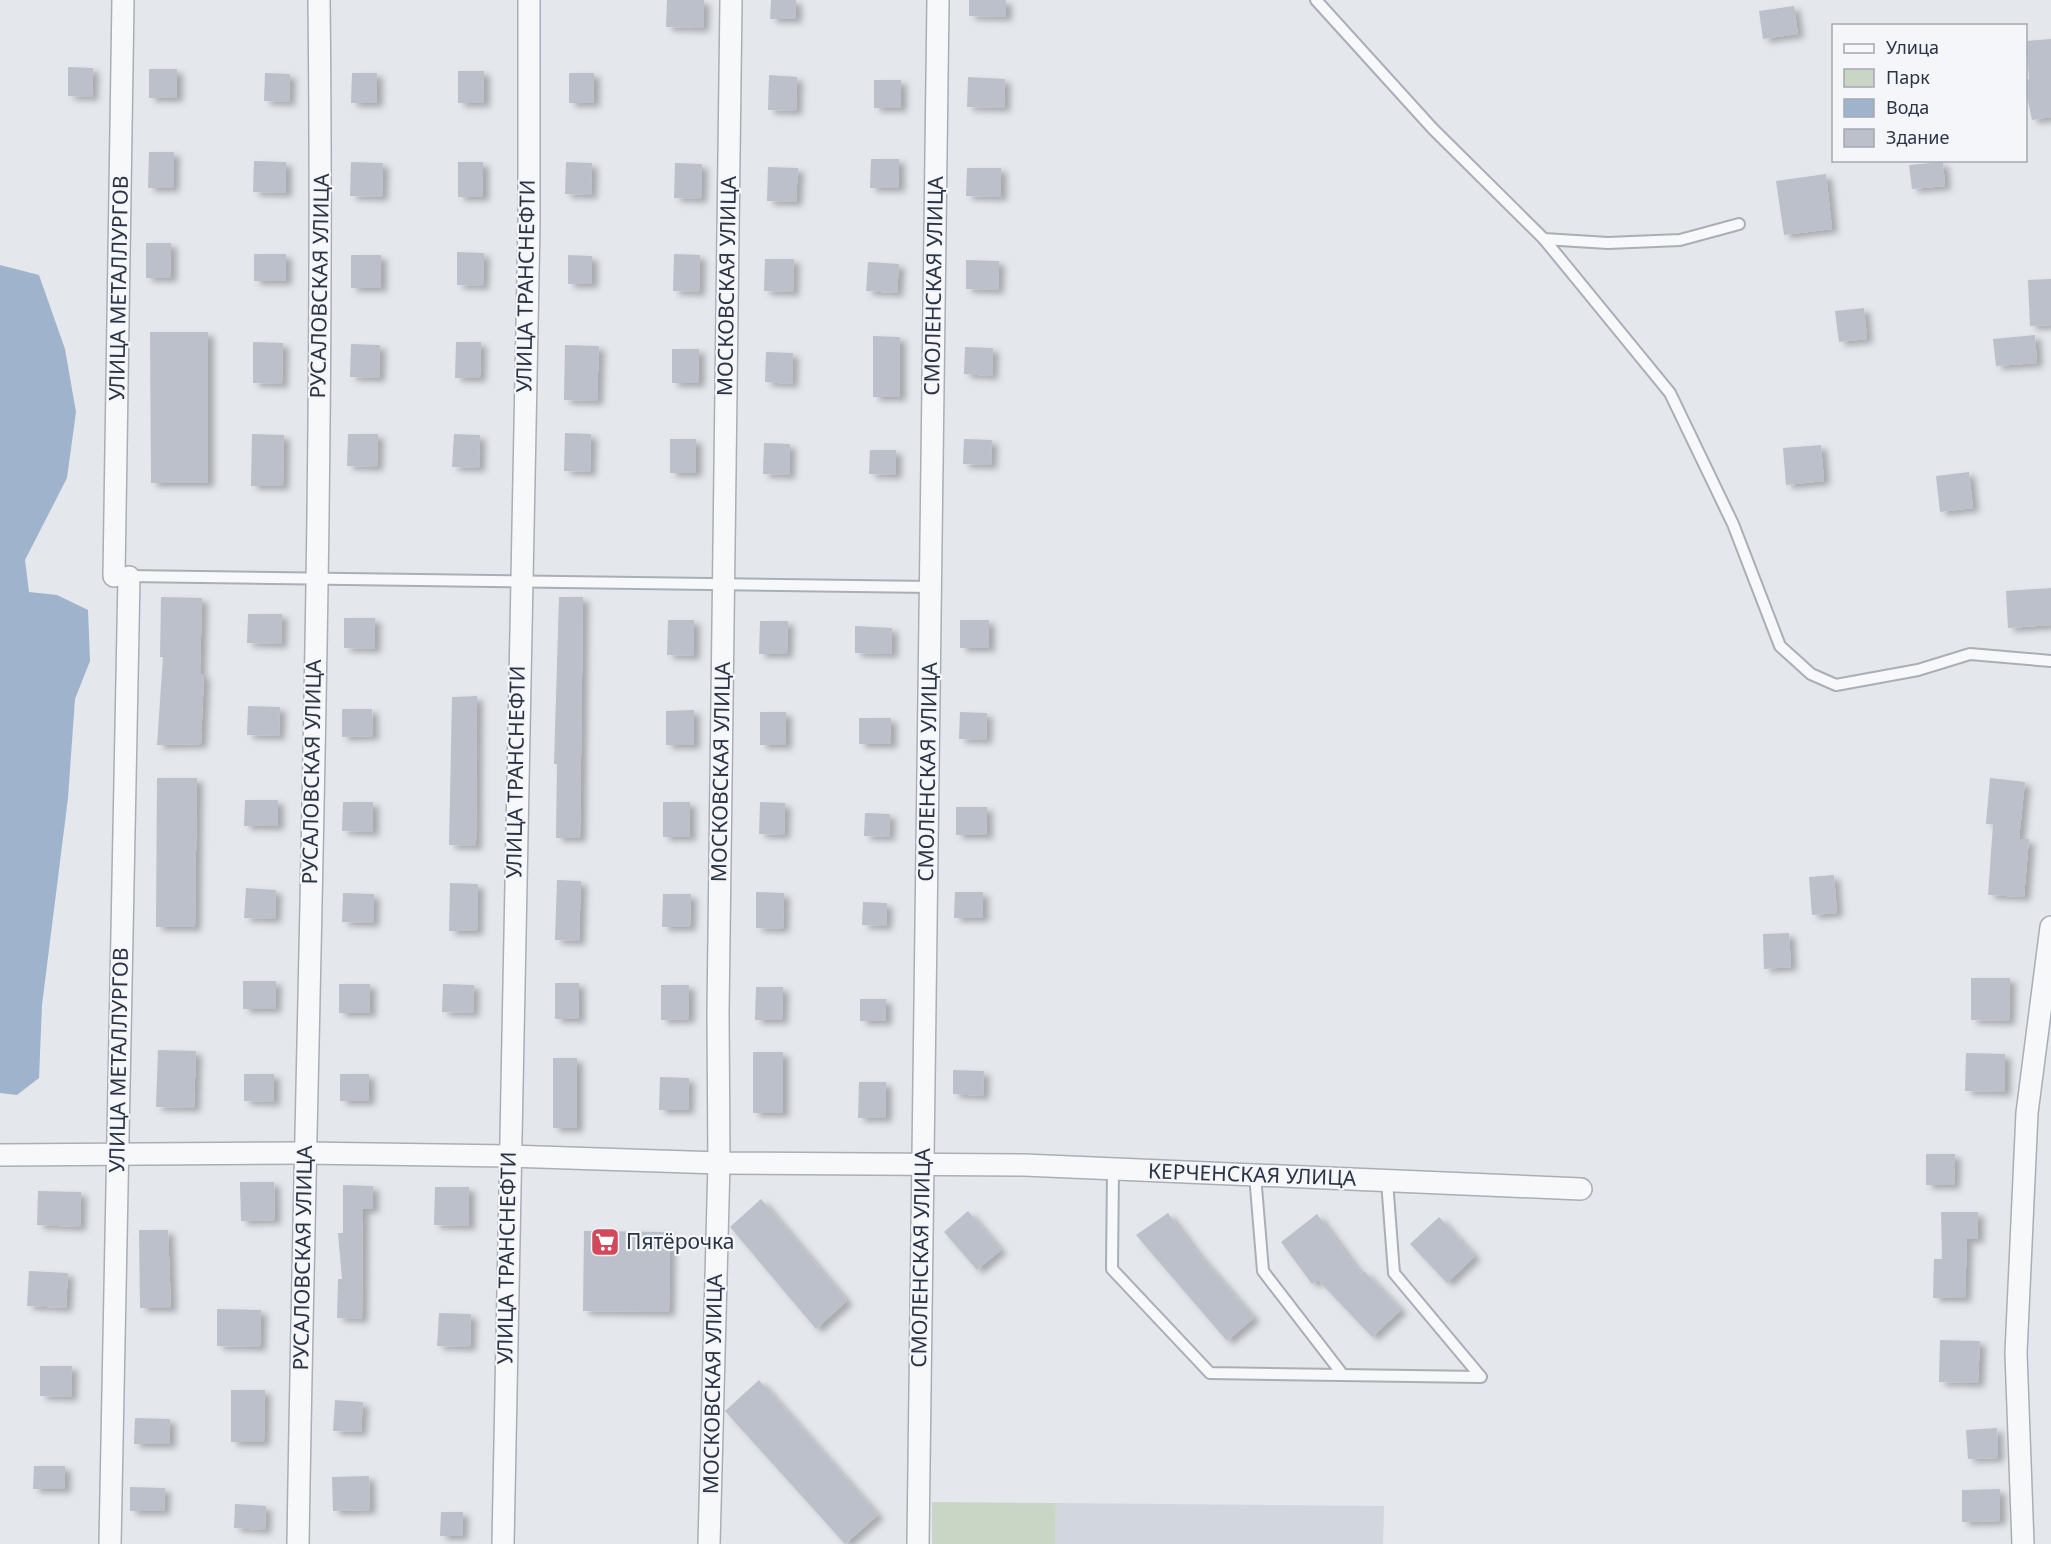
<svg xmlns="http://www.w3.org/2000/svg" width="2051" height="1544" font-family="'Noto Sans',sans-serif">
<defs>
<filter id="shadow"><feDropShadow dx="6" dy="4" stdDeviation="3" flood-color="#0004"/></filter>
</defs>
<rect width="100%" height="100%" fill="#e4e7ec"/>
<path fill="#d2d6de" d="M1056,1503L1384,1506L1383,1544H1055Z"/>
<path fill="#c9d6c5" d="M932,1502L1056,1503L1055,1544H932Z"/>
<path fill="#9fb4cc" d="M0,265L39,275L65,349L76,412L67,478L25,560L29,592L57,595L88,610L90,661L75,699L68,798L42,1005L39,1078L17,1095L0,1093Z"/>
<g fill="#bbc0ca" filter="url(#shadow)">
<path d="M667,0H704L703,28L666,27Z"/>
<path d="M771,0H796V19H770Z"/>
<path d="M969,0H1006V17L969,16Z"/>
<path d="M1794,6L1798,34L1763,39L1759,11Z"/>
<path d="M2051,39V117L2032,120L2025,87V80L2029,79L2026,41Z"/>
<path d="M68,67L93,68L92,97L68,96Z"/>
<rect x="149" y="69" width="28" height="29"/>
<rect x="458" y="71" width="26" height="32"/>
<path d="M265,73L290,74L289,102L264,101Z"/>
<path d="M352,73H377V103H351Z"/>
<rect x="569" y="73" width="25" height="30"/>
<path d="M769,75L797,77L796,111L768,110Z"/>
<path d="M968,77L1005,79L1004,108L967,107Z"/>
<rect x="874" y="80" width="27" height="28"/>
<path d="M149,152H174L173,188H148Z"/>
<path d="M871,159H899V188H870Z"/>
<path d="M254,161L286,162V193L253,192Z"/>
<path d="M351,162L383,163L382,197L350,196Z"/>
<rect x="458" y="162" width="25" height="35"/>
<path d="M566,162L592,163L591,195L565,194Z"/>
<path d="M1943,162L1945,186L1912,189L1909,165Z"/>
<path d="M675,163L702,164L701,199L674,198Z"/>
<path d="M768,167L798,168L796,202L767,201Z"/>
<path d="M967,168H1001V197L966,196Z"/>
<path d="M1826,174L1832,229L1784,235L1776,181Z"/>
<rect x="146" y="243" width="25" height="35"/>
<path d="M457,252L484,253L483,286L457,285Z"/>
<rect x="254" y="254" width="32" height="27"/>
<path d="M674,254L700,255L699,292L673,291Z"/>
<rect x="351" y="255" width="30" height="33"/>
<path d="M568,255L592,256V284H568Z"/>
<path d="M765,259H794L793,292L764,291Z"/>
<path d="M966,260L999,261L998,290L966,289Z"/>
<path d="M868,262L899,264L897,293L866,291Z"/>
<path d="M2051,279V325L2030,326L2028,280Z"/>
<path d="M1864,308L1867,339L1839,342L1835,311Z"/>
<path d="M150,332H208V483H151Z"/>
<path d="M2035,335L2037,363L1996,366L1993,339Z"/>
<path d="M873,336L900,337V397H873Z"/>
<path d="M253,342L283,343L282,384L253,383Z"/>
<path d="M456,342H481L480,378H455Z"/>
<path d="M351,344L380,345L379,378L350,377Z"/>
<path d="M565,345L599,346L597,401L564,400Z"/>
<path d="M965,347L993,348L992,376L964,374Z"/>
<rect x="672" y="349" width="27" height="34"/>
<path d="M766,352L793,353L792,384L765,382Z"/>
<path d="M565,433L591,434L590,472L564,471Z"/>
<path d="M252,434L284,435L283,486H251Z"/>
<path d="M348,434H378L377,467L347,466Z"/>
<path d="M454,434L480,435L479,468L452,467Z"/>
<rect x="670" y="439" width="26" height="34"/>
<path d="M964,439L992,440L991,465L963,464Z"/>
<path d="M764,443L790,444L789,475L763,474Z"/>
<path d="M1821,445L1824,481L1786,485L1783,448Z"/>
<path d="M870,450H896V475L869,474Z"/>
<path d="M1969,472L1973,508L1940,512L1936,476Z"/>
<path d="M2051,588V625L2008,628L2006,591Z"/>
<path d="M161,597L202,598L200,674H204L201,744L157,745L163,657H160Z"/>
<path d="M559,597H583L580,838H556L557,764H554Z"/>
<path d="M248,614H282L281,644L247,643Z"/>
<path d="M344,618H375V649L344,648Z"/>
<path d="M668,620H694V656L667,655Z"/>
<rect x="960" y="620" width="29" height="28"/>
<path d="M760,621H788L787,654H759Z"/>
<path d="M855,626L892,628V654L855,653Z"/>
<path d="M477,696L476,846L449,845L452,697Z"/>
<path d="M248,706L280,707L279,736L247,735Z"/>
<path d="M342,709H372L373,736L342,737Z"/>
<path d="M694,710V745H666V711Z"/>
<rect x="760" y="712" width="26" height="33"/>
<path d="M960,712L987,713L986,740L959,739Z"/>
<rect x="859" y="718" width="32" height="26"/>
<path d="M157,778H197L195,927H156Z"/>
<path d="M1990,778L2025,782L2019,839H2029L2024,897L1988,895L1993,824H1986Z"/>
<path d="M245,800H278V826H244Z"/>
<path d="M343,802H373V832L342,831Z"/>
<rect x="663" y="802" width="27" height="35"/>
<path d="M760,802L785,803L784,835L759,834Z"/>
<rect x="956" y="807" width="31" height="28"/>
<path d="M865,813L890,814L889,837L864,836Z"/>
<path d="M1834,875L1837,913L1812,915L1809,877Z"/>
<path d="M557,880L581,881L579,941L555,940Z"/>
<path d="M450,883L478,884L477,931H449Z"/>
<path d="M246,888L276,890L275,919L244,918Z"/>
<path d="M756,892L784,893L783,929L756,928Z"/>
<path d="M955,892H983V918H954Z"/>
<path d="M343,893L374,894L373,923L342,922Z"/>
<path d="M663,894H691L690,927H662Z"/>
<path d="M863,902L887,903L886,926L862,925Z"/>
<path d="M1789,933L1791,967L1764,969L1763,934Z"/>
<path d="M1971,978H2010L2009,1021L1971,1020Z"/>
<path d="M243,981H276L275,1009H243Z"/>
<rect x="555" y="983" width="24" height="36"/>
<rect x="339" y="984" width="31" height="29"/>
<path d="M443,984L474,985L473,1013L442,1012Z"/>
<path d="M661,985H689V1019L661,1020Z"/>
<path d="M756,987H783L782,1020H755Z"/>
<rect x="860" y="999" width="26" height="22"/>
<path d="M158,1050L196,1051L194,1108L156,1107Z"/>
<rect x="753" y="1052" width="30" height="61"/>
<path d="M1966,1053L2005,1054V1092L1965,1091Z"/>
<rect x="553" y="1058" width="24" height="70"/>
<path d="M953,1070L984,1071L983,1096L953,1094Z"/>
<path d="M244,1074H274V1102L244,1101Z"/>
<rect x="340" y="1074" width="29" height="27"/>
<path d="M660,1077L689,1078L688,1110H659Z"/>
<path d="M859,1082H886V1118H858Z"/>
<path d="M1926,1154H1955L1954,1185H1926Z"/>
<path d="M240,1182H274L275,1220L241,1221Z"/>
<path d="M343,1185L373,1186V1209H363L362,1319L337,1318L338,1279H342L338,1233H343Z"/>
<path d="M435,1187H469V1226L434,1225Z"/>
<path d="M38,1191L81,1192L80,1227L37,1225Z"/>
<path d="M761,1199L847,1301L816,1329L730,1227Z"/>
<path d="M968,1211L1001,1250L977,1270L944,1232Z"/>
<path d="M1941,1212H1978V1239H1967L1965,1298H1933L1934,1259H1942Z"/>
<path d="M1168,1213L1199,1255L1254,1318L1227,1341L1136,1235Z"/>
<path d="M1317,1214L1361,1274L1364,1271L1401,1310L1372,1337L1318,1280L1312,1284L1281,1242Z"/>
<path d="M1439,1217L1475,1256L1447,1283L1410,1244Z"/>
<path d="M139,1230H168L171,1308H140Z"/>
<path d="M584,1231L670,1232L669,1312L583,1311Z"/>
<path d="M29,1271L68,1273L66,1308L27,1306Z"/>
<path d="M217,1309L261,1310L260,1347L217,1346Z"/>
<path d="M439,1313L471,1314L470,1347L437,1346Z"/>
<path d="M1940,1340L1980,1341L1978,1383L1939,1382Z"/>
<path d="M40,1366H72L71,1397L40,1396Z"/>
<path d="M759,1380L878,1515L845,1544L725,1411Z"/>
<path d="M231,1390H265L264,1442H231Z"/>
<path d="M335,1400L363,1402L361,1432L333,1431Z"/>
<path d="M135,1418L170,1419V1444H134Z"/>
<path d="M1997,1428L1998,1458L1968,1459L1966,1430Z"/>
<path d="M34,1466H65V1489H33Z"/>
<path d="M369,1476L370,1510L333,1511L332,1477Z"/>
<path d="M130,1487L165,1488L164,1511H130Z"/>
<path d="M2000,1489V1521L1962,1522V1490Z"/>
<path d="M235,1504L266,1506L265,1530L234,1528Z"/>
<path d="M441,1512H463L462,1536H440Z"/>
</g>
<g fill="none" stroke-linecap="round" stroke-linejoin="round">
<g stroke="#a9aeb7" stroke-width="14">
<g id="service">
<path d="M1316,0L1433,129L1544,239L1670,393L1733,524L1780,646L1811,674L1836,685L1918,670L1970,654L2051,661"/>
<path d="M1544,239L1608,243L1680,240L1739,224"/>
<path d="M127,576L930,587"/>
<path d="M1113,1169L1112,1269L1210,1373L1481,1377L1394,1273L1387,1181"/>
<path d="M1255,1175L1263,1271L1343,1375"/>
</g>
</g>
<g stroke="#a9aeb7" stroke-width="24">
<g id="minor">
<path d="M114,576L123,0"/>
<path d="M0,1155L304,1153L509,1156L719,1163L1024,1165L1581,1189"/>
<path d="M110,1544L129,577"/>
<path d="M298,1544C306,1029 325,515 319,0"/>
<path d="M503,1544L529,224V0"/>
<path d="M709,1544L719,1163L718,1014L731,0"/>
<path d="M918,1544L938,0"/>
<path d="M2023,1544L2016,1353L2027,1113L2051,927"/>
</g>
</g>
<use href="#service" stroke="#f7f8fa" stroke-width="10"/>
<use href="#minor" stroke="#f7f8fa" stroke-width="21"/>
</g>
<defs>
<g id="supermarket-square" transform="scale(1.5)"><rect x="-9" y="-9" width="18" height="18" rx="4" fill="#d1495b" stroke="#f4f6f9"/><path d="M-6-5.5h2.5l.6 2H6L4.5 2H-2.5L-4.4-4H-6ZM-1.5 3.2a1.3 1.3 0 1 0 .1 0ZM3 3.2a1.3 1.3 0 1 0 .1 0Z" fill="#fff"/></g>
</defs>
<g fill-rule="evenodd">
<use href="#supermarket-square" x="605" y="1242"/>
</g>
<g text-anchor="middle" stroke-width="4.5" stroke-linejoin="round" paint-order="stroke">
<g font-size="21" fill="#2b3445" stroke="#f4f6f9">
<text transform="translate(320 286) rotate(-89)" y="7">РУСАЛОВСКАЯ УЛИЦА</text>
<text transform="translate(526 286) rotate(-89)" y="7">УЛИЦА ТРАНСНЕФТИ</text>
<text transform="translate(727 286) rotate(-89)" y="7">МОСКОВСКАЯ УЛИЦА</text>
<text transform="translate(934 286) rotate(-89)" y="7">СМОЛЕНСКАЯ УЛИЦА</text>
<text transform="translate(119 288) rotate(-89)" y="7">УЛИЦА МЕТАЛЛУРГОВ</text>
<text transform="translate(312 772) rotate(-89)" y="7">РУСАЛОВСКАЯ УЛИЦА</text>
<text transform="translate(516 772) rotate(-89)" y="7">УЛИЦА ТРАНСНЕФТИ</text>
<text transform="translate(721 772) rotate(-89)" y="7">МОСКОВСКАЯ УЛИЦА</text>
<text transform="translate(928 772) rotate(-89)" y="7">СМОЛЕНСКАЯ УЛИЦА</text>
<text transform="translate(119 1060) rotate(-89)" y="7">УЛИЦА МЕТАЛЛУРГОВ</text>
<text transform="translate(1252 1175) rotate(2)" y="7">КЕРЧЕНСКАЯ УЛИЦА</text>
<text transform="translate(303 1258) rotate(-89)" y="7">РУСАЛОВСКАЯ УЛИЦА</text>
<text transform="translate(507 1258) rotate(-89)" y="7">УЛИЦА ТРАНСНЕФТИ</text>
<text transform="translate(921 1258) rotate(-89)" y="7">СМОЛЕНСКАЯ УЛИЦА</text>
<text transform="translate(713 1384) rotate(-89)" y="7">МОСКОВСКАЯ УЛИЦА</text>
</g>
<g font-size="21" fill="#2b3445" stroke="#f4f6f9" text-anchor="start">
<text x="626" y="1249">Пятёрочка</text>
</g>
</g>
<rect x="1832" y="24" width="195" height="138" fill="#f4f6f9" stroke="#a4a8b1" stroke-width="1.5"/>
<rect x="1844" y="44" width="30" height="9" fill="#f7f8fa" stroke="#a4a8b1" stroke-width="1.5"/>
<text x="1886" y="54" font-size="18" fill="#2b3445">Улица</text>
<rect x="1844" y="69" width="30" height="18" fill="#c9d6c5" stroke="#a4a8b1" stroke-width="1.5"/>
<text x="1886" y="84" font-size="18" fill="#2b3445">Парк</text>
<rect x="1844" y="99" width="30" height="18" fill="#9fb4cc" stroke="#a4a8b1" stroke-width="1.5"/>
<text x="1886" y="114" font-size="18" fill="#2b3445">Вода</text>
<rect x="1844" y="129" width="30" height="18" fill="#bbc0ca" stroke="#a4a8b1" stroke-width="1.5"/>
<text x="1886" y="144" font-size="18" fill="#2b3445">Здание</text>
</svg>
